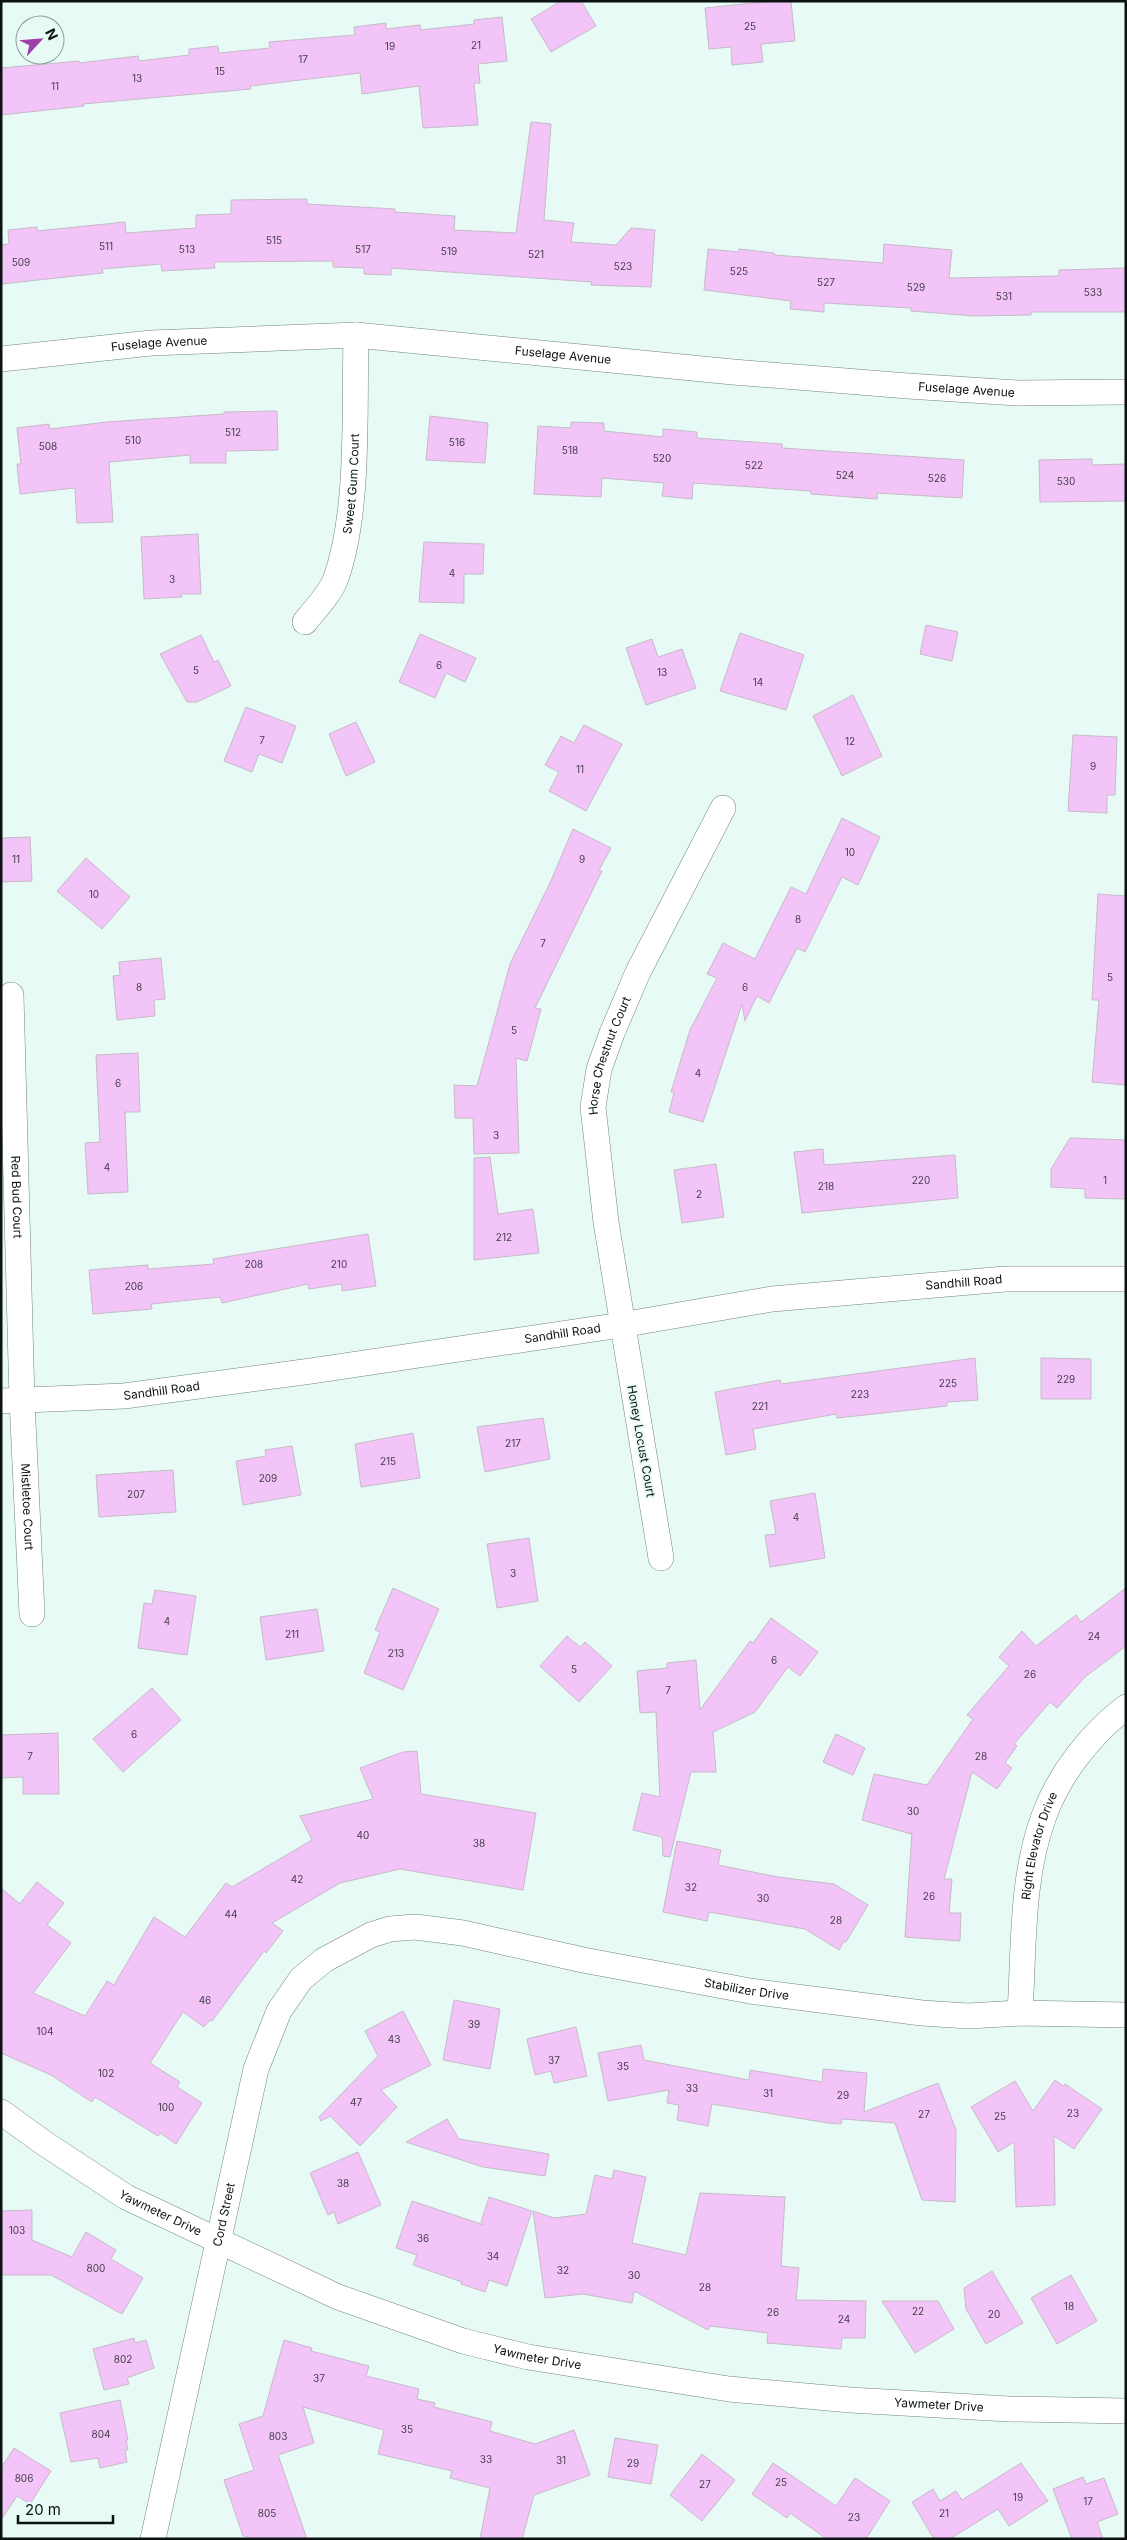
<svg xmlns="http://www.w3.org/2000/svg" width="1127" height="2540" font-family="Inter,sans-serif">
<rect width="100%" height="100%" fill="#e7faf6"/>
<g fill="#f2c4f8" stroke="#c6bbc7">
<path d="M561,1H581L596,26L551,52L531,19Z"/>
<path d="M771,1H791L795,41L761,44L763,62L732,65L731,47L709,49L705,8Z"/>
<path d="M502,17L507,61L478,64L480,83H474L478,125L423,128L419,86L362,94L360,73L250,86L251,89L83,104L84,106L1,115V68L79,61V63L138,56L139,61L189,55V49L218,46L219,53L270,48L269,42L355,35L354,27L386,23V29L420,25L421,30L474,24V20Z"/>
<path d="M531,122L551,124L544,220L574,223L571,242L616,245L631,228L655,230L651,287L591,285L592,282L391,268V275L364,274V268L333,267V261L214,262L215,268L162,271L161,264L102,269L103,273L1,284V245L9,244L8,230L37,227V231L125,222L126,233L196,228V215L231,214V200L307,199V204L395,209V212L455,216L454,230L516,233Z"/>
<path d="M884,244L952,250L949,278L1059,276V270L1126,268V312H1031V315L974,316L911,311V308L824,303V312L790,309L791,301L704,290L708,249L739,252V249L774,253V255L883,263Z"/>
<path d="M277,411L278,450L226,451V463H190V455L109,462L113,522L77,523L75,488L20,494L17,464H21L17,428L49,424L50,429L106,422L224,414V412Z"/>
<path d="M430,416L488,423L485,463L426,460Z"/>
<path d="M571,422L604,423V431L663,437V429L697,432V438L782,444V448L964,460L962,498L877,493V499L811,494V491L693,483L692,499L662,496L664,483L602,478L601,497L534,494L538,426L571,428Z"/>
<path d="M1092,459V465L1126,464V501L1040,502L1039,460Z"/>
<path d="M198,534L201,594H181L182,597L144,599L141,537Z"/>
<path d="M424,542L484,544L483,574H464V603L419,602Z"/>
<path d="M926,625L958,632L952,661L920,654Z"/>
<path d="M740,633L804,655L786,710L720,691Z"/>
<path d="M420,634L476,658L465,682L446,673L435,698L399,682Z"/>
<path d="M201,635L214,662L218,660L231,686L197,702H187L160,654Z"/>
<path d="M652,639L658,657L682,649L696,688L646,705L626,648Z"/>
<path d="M853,695L882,756L842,776L813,716Z"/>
<path d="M246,707L296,726L282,763L259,754L252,772L224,761Z"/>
<path d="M356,722L375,762L346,776L329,734Z"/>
<path d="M584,725L622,744L586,811L549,791L559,772L545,765L561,736L574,743Z"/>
<path d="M1073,735L1117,737L1115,795H1107V813L1068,811Z"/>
<path d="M842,818L880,837L858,885L842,877L805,952L797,948L769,1003L757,996L745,1021L742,1004L703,1122L669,1112L674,1093L671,1092L690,1030L717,978L707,974L723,943L755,959L791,887L806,894Z"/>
<path d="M573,829L611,848L599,870L602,871L535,1008L541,1009L527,1061L516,1058L519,1153L474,1154L473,1118H455L454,1085L477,1086L510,964L550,883Z"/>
<path d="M30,837L32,881L1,882V838Z"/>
<path d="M86,858L130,897L102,929L57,891Z"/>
<path d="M1098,894L1126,896V1085L1092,1082L1099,1000H1092Z"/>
<path d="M161,958L165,999L154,1000L155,1016L117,1020L113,976L120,975L119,962Z"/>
<path d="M138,1053L140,1112H125L128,1192L88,1194L85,1143L100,1142L96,1055Z"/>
<path d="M1070,1138L1126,1140V1199L1085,1198V1189L1051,1187V1169Z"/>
<path d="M823,1149L824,1165L955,1155L958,1198L802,1213L794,1152Z"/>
<path d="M490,1157L498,1214L533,1209L539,1253L474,1260V1158Z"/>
<path d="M716,1164L724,1217L682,1223L674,1170Z"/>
<path d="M368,1234L376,1286L342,1291V1284L309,1289L308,1284L222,1303L220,1297L151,1304L152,1309L93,1314L89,1270L148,1265V1269L214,1264L213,1259Z"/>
<path d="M975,1358L978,1400L947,1402V1406L837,1418L836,1414L753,1429L756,1449L726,1455L715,1392L780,1380L781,1384Z"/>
<path d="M1041,1358L1091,1359V1399H1041Z"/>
<path d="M543,1418L550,1459L485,1472L477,1427Z"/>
<path d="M413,1433L420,1478L361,1487L355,1444Z"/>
<path d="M292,1446L301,1495L243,1505L236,1461L266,1456L265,1450Z"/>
<path d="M173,1470L176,1512L99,1517L96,1475Z"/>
<path d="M815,1493L825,1558L770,1567L765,1535L776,1534L770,1501Z"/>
<path d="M529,1538L538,1601L497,1608L487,1544Z"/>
<path d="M393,1588L439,1609L403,1690L364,1673L380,1632L375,1630Z"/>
<path d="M1126,1588V1646L1085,1677L1057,1708L1050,1702L1014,1744L1017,1746L1005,1763L1012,1768L997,1789L972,1772L944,1879H952L949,1913H961L960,1941L905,1937L912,1832L911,1834L862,1820L874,1774L927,1785L973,1719L967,1715L1009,1666L999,1657L1022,1631L1036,1646L1076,1615L1081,1622Z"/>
<path d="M155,1590L196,1596L187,1655L138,1648L144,1603L152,1604Z"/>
<path d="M317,1609L324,1651L266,1660L260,1617Z"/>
<path d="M771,1618L818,1652L800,1676L788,1667L755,1712L713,1732L716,1772H691L670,1857L663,1856L662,1837L633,1830L642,1793L660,1797L656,1712L640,1713L637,1671L667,1668V1663L696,1660L700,1710L750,1641L753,1643Z"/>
<path d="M567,1636L580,1647L585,1642L612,1666L579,1702L540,1666Z"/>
<path d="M152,1688L181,1720L123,1772L93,1739Z"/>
<path d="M58,1733L59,1794H23V1777L1,1778V1735Z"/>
<path d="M836,1734L865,1748L853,1775L823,1762Z"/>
<path d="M417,1751L421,1794L536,1813L523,1890L400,1869L340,1883L272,1923L283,1931L266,1953L264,1951L212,2021L210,2020L204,2027L183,2012L150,2063L180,2082L177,2087L202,2103L176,2144L160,2133L158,2136L95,2097L92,2102L51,2075L1,2053V1888L20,1904L37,1882L64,1903L47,1925L71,1943L33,1993L85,2016L107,1981L114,1985L154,1917L185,1937L226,1883L232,1887L312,1840L300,1816L373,1799L360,1768L403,1752Z"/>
<path d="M677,1841L721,1850L718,1865L778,1877L834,1884L868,1905L846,1942L844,1941L839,1950L805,1929L709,1912L707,1921L663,1912Z"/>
<path d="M454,2000L500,2009L490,2069L443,2060Z"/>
<path d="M403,2011L431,2065L381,2090L397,2107L360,2146L330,2116L321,2121L319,2117L378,2056L365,2031Z"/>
<path d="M576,2027L587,2076L554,2083L551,2071L535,2075L527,2039Z"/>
<path d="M641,2045L644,2060L749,2080L750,2070L822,2082L823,2069L867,2073L864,2112L938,2083L956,2130L955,2202L922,2200L895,2123L842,2119L841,2124L828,2123L712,2104L708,2126L677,2120L679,2105L667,2103L669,2090L608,2101L598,2053Z"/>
<path d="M1055,2080L1063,2086L1065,2084L1102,2109L1074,2149L1054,2136L1055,2205L1016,2207L1014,2142L998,2152L971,2107L1015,2081L1033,2111Z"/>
<path d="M447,2119L459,2139L549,2154L545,2176L483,2167L406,2142Z"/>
<path d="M358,2152L381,2205L338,2224L334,2212L328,2215L310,2173Z"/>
<path d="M614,2170L646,2177L632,2243L686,2255L700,2193L785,2197L781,2266L799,2268L796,2300L866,2301L865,2338H842L841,2349L767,2343L768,2333L710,2326L708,2330L634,2291L632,2303L583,2294L545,2298L533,2211L554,2218L586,2214L595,2175L612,2179Z"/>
<path d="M489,2197L532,2211L507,2286L489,2280L485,2292L461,2284L462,2282L413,2265L417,2255L396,2248L412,2201L484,2225L481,2222Z"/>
<path d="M32,2210V2240L72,2257L86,2232L116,2250L111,2259L143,2278L122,2314L51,2275H1V2211Z"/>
<path d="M992,2271L1023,2323L986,2344L966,2309L964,2288Z"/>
<path d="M1071,2275L1097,2321L1057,2344L1031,2298Z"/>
<path d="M882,2301H938L954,2329L915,2353Z"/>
<path d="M134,2338L135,2343L146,2340L154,2368L127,2378L129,2384L104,2390L93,2349Z"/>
<path d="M284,2340L312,2348L311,2351L369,2366L366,2376L419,2389L417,2399L435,2403L434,2407L492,2422L490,2431L535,2444L574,2430L590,2475L534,2495L522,2539H480L490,2488L450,2478L452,2471L378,2454L384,2430L303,2407L314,2443L278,2455L307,2539H257L243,2536L224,2480L254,2470L239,2424L263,2416Z"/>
<path d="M120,2400L128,2440H126L128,2450H125L127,2462L100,2468L98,2458L71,2462L60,2413Z"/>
<path d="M615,2438L658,2445L651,2484L608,2477Z"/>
<path d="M14,2448L51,2471L30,2504L17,2496L1,2520V2468Z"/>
<path d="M702,2454L735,2480L702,2521L670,2495Z"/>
<path d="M773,2463L836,2506L855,2478L890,2501L866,2539H827L790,2513L787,2518L752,2494Z"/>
<path d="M1021,2463L1048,2501L1009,2526L998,2509L950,2539H934L912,2502L933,2489L940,2501L956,2491L962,2500Z"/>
<path d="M1083,2477L1086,2484L1104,2478L1118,2514L1097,2522L1103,2539H1072L1053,2489Z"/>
</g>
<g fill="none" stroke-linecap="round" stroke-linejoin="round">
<g stroke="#728481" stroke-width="26">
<g id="minor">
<path id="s1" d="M1,359L151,343L356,335L733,372L908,386L1017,393L1126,392"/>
<path id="s2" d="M305,622C315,609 331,593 336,578C360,510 354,408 356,335"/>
<path id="s3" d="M11,995L22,1400L32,1614"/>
<path id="s4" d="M1,1401L124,1396L311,1371L621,1325L772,1299L1005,1279H1126"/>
<path id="s5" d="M661,1558L606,1222L593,1107L599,1069L612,1033L638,972L723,808"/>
<path id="s6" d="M1020,2013C1024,1948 1021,1877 1044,1816C1059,1774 1091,1734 1126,1707"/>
<path id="s7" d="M1,2112L44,2143L126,2197L338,2297L463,2341L528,2357L729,2389L850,2400L1009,2409L1126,2411"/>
<path id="s8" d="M153,2539L256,2069L279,2011L301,1979L324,1960L371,1935L390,1929L415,1927L463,1933L583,1960L750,1991L922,2013L968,2016L1020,2013L1126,2015"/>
</g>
</g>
<use href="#minor" stroke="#fff" stroke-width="25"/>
</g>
<g text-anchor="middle" stroke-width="4" stroke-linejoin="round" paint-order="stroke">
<g font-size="10" fill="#453e4b">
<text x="750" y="30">25</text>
<text x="476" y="49">21</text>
<text x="390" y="50">19</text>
<text x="303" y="63">17</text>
<text x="220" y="75">15</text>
<text x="137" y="82">13</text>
<text x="55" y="90">11</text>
<text x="274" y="244">515</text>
<text x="106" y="250">511</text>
<text x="187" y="253">513</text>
<text x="363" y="253">517</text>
<text x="449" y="255">519</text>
<text x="536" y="258">521</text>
<text x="21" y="266">509</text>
<text x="623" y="270">523</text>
<text x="739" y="275">525</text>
<text x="826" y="286">527</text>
<text x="916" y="291">529</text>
<text x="1093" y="296">533</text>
<text x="1004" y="300">531</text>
<text x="233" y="436">512</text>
<text x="133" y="444">510</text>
<text x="457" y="446">516</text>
<text x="48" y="450">508</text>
<text x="570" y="454">518</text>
<text x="662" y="462">520</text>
<text x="754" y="469">522</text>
<text x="845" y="479">524</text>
<text x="937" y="482">526</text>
<text x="1066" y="485">530</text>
<text x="452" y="577">4</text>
<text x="172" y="583">3</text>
<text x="439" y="669">6</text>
<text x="196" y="674">5</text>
<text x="662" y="676">13</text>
<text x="758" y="686">14</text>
<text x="262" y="744">7</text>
<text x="850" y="745">12</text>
<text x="1093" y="770">9</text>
<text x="580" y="773">11</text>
<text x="850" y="856">10</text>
<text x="16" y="863">11</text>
<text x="582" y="863">9</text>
<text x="94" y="898">10</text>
<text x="798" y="923">8</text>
<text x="543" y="947">7</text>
<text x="1110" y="981">5</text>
<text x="139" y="991">8</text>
<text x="745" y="991">6</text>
<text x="514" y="1034">5</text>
<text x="698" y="1077">4</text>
<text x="118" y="1087">6</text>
<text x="496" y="1139">3</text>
<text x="107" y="1171">4</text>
<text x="921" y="1184">220</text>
<text x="1105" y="1184">1</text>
<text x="826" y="1190">218</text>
<text x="699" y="1198">2</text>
<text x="504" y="1241">212</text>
<text x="254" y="1268">208</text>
<text x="339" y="1268">210</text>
<text x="134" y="1290">206</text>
<text x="1066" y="1383">229</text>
<text x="948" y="1387">225</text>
<text x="860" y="1398">223</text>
<text x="760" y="1410">221</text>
<text x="513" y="1447">217</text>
<text x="388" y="1465">215</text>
<text x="268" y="1482">209</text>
<text x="136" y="1498">207</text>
<text x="796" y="1521">4</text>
<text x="513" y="1577">3</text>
<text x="167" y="1625">4</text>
<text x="292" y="1638">211</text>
<text x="1094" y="1640">24</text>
<text x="396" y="1657">213</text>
<text x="774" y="1664">6</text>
<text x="574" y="1673">5</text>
<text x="1030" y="1678">26</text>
<text x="668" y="1694">7</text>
<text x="134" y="1738">6</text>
<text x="30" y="1760">7</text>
<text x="981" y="1760">28</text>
<text x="913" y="1815">30</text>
<text x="363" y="1839">40</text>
<text x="479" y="1847">38</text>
<text x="297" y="1883">42</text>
<text x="691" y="1891">32</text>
<text x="929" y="1900">26</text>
<text x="763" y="1902">30</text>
<text x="231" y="1918">44</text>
<text x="836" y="1924">28</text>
<text x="205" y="2004">46</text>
<text x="474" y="2028">39</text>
<text x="45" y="2035">104</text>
<text x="394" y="2043">43</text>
<text x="554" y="2064">37</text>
<text x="623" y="2070">35</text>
<text x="106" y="2077">102</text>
<text x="692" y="2092">33</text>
<text x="768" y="2097">31</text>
<text x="843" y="2099">29</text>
<text x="356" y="2106">47</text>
<text x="166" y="2111">100</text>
<text x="1073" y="2117">23</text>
<text x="924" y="2118">27</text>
<text x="1000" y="2120">25</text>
<text x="343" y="2187">38</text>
<text x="17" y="2234">103</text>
<text x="423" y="2242">36</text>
<text x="493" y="2260">34</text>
<text x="96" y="2272">800</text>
<text x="563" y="2274">32</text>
<text x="634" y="2279">30</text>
<text x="705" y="2291">28</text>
<text x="1069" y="2310">18</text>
<text x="918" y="2315">22</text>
<text x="773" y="2316">26</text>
<text x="994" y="2318">20</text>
<text x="844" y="2323">24</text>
<text x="123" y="2363">802</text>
<text x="319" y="2382">37</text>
<text x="407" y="2433">35</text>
<text x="101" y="2438">804</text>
<text x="278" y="2440">803</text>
<text x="486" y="2463">33</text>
<text x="561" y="2464">31</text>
<text x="633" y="2467">29</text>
<text x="24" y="2482">806</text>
<text x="781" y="2486">25</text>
<text x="705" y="2488">27</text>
<text x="1018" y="2501">19</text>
<text x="1088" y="2505">17</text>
<text x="267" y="2517">805</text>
<text x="944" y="2517">21</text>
<text x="854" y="2521">23</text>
</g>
<g font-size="12" fill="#0b1211" stroke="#e7faf6">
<text dy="4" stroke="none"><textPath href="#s1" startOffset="159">Fuselage Avenue</textPath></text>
<text dy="4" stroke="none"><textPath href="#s1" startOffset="564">Fuselage Avenue</textPath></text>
<text dy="4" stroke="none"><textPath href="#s1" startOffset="969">Fuselage Avenue</textPath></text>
<text dy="4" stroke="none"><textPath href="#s2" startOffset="150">Sweet Gum Court</textPath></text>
<text dy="4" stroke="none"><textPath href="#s5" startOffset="510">Horse Chestnut Court</textPath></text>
<text dy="4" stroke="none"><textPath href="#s3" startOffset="202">Red Bud Court</textPath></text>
<text dy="4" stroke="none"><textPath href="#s4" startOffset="971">Sandhill Road</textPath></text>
<text dy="4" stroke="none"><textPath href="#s4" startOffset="566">Sandhill Road</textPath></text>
<text dy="4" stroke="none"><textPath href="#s4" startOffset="161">Sandhill Road</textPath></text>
<text transform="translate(641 1441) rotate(80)" y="4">Honey Locust Court</text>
<text dy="4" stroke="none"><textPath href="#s3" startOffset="512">Mistletoe Court</textPath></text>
<text dy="4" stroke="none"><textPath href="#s6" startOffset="169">Right Elevator Drive</textPath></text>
<text dy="4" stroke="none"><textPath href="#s8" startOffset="1048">Stabilizer Drive</textPath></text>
<text dy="4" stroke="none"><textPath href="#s7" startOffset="189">Yawmeter Drive</textPath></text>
<text dy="4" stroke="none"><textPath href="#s8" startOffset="332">Cord Street</textPath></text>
<text dy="4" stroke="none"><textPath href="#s7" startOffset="594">Yawmeter Drive</textPath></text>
<text dy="4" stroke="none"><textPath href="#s7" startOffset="999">Yawmeter Drive</textPath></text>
</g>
</g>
<rect width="1127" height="2540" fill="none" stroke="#0b1211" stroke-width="5"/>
<g transform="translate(40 40) rotate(64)"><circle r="24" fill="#e7faf6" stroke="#8f9d9a"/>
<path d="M0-4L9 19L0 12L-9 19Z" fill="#9e41ab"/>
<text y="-8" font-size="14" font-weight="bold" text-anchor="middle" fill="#0b1211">N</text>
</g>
<path d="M18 2515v8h95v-8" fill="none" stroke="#0b1211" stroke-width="2.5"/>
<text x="25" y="2515" font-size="15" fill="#0b1211" stroke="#e7faf6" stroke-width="4" paint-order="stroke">20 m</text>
</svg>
